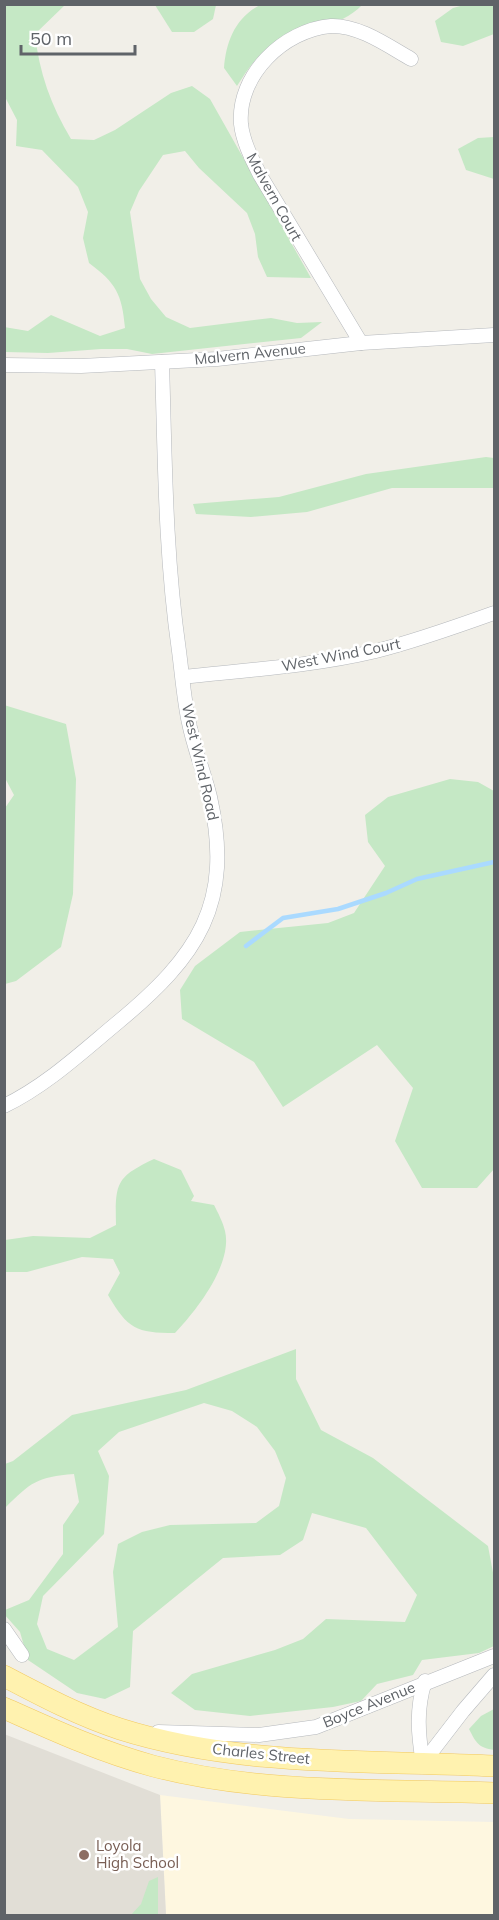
<svg xmlns="http://www.w3.org/2000/svg" width="499" height="1920" font-family="Mulish,sans-serif">
<rect width="100%" height="100%" fill="#f1efe8"/>
<path fill="#fef7e0" d="M160,1795L349,1819L494,1822V1915H166Z"/>
<path fill="#e1ded6" d="M4,1734L160,1795L166,1915H5Z"/>
<g fill="#c5e8c5" fill-rule="evenodd">
<path d="M5,5H65L35,34C39,72 51,106 71,139L94,140L115,130L171,93L192,86L210,99L311,278L267,277L258,257L255,234L247,213L199,168L185,151L163,155L139,191L130,212L140,279L151,299L166,317L190,328L271,318L297,323L322,322L301,338L152,354L127,349H101L48,353L5,352L4,327L28,331L51,315L100,336L125,328C122,294 116,283 89,263L83,238L88,212L78,187L42,150L16,146L17,120L5,97Z"/>
<path d="M155,5H216L213,19L194,32H172Z"/>
<path d="M260,5H362C342,27 294,34 267,50C254,58 245,74 237,86L224,68C226,42 235,18 260,5Z"/>
<path d="M464,5H494V34L463,46L441,42L435,21L453,8Z"/>
<path d="M494,137V179L466,170L458,149L478,138Z"/>
<path d="M486,457L494,458V488H392L307,512L251,517L196,514L193,504L279,497L366,474Z"/>
<path d="M4,705L66,724L76,779L73,894L61,947L16,981L5,984V808L14,795L5,778Z"/>
<path d="M450,779L478,782L494,791V1169L477,1188H422L395,1141L413,1088L377,1045L283,1107L254,1062L182,1019L180,990L195,966L240,932L328,923L354,913L385,866L368,842L365,815L388,797Z"/>
<path d="M154,1159L181,1170L194,1196L191,1201L214,1205C218,1213 223,1222 225,1231C233,1264 196,1311 175,1333C136,1333 128,1329 108,1295L120,1273L113,1259L82,1257L27,1272H5V1240L33,1236L90,1238L116,1225C115,1183 116,1177 154,1159Z"/>
<path d="M296,1349V1379L321,1430L373,1458L488,1546L494,1578V1646L479,1653L422,1660L413,1675L377,1684L361,1701L333,1707L250,1716L195,1710L171,1693L192,1674L275,1650L303,1639L326,1619L405,1622L417,1595L366,1528L312,1513L303,1540L280,1555L223,1558L133,1631L130,1687L105,1699L77,1693L28,1660L20,1632L4,1614L5,1610L29,1600L63,1554V1525L79,1502L74,1474C37,1477 31,1482 5,1508V1464L13,1461L72,1415L186,1390ZM204,1403L232,1411L257,1427L275,1451L286,1478L279,1506L256,1523L170,1525L142,1532L118,1544L113,1572L118,1627L74,1660L47,1649L37,1624L43,1596L104,1534L109,1476L98,1451L119,1432Z"/>
<path d="M494,1709V1750C479,1748 476,1743 469,1729L481,1716Z"/>
<path d="M158,1877V1915H131L141,1904L149,1881Z"/>
</g>
<g fill="none" stroke-linecap="round" stroke-linejoin="round">
<path stroke="#aadaff" stroke-width="4.5" d="M246,946L283,918L338,909L386,893L417,879L494,862"/>
<g stroke="#b5b8bc" stroke-width="15">
<g id="minor">
<path d="M361,343L260,175C252,159 243,142 241,124C237,75 284,30 331,26C359,25 388,46 411,59"/>
<path d="M4,365L81,366L217,359L361,343L494,335"/>
<path d="M183,677C247,670 313,666 376,651C416,641 455,627 494,613"/>
<path d="M4,1106C47,1085 82,1052 117,1023C198,956 234,904 210,797C204,772 194,748 189,723C184,700 182,674 179,651C165,553 165,460 162,362"/>
<path d="M4,1629L22,1655"/>
<path d="M158,1732L259,1735L316,1727L494,1656"/>
<path d="M423,1763L463,1711L494,1675"/>
<path d="M423,1763C418,1734 416,1709 425,1681"/>
</g>
</g>
<g stroke="#f2c960" stroke-width="22">
<g id="primary">
<path d="M4,1676C42,1696 80,1716 120,1729C240,1767 370,1760 494,1766"/>
<path d="M4,1708C53,1730 101,1752 153,1766C264,1795 382,1789 494,1793"/>
</g>
</g>
<use href="#minor" stroke="#fff" stroke-width="14"/>
<use href="#primary" stroke="#fff2af" stroke-width="21"/>
</g>
<circle fill="#8d6e63" stroke="#fff" stroke-width="2" cx="84" cy="1855" r="6"/>
<g text-anchor="middle" stroke-width="5" stroke-linejoin="round" paint-order="stroke">
<g font-size="15" fill="#5f6368" stroke="#fff">
<text transform="translate(274 197) rotate(61)" y="5">Malvern Court</text>
<text transform="translate(250 354) rotate(-6)" y="5">Malvern Avenue</text>
<text transform="translate(341 655) rotate(-11)" y="5">West Wind Court</text>
<text transform="translate(200 762) rotate(77)" y="5">West Wind Road</text>
<text transform="translate(369 1705) rotate(-22)" y="5">Boyce Avenue</text>
<text transform="translate(261 1754) rotate(6)" y="5">Charles Street</text>
</g>
<g font-size="15" fill="#785e54" stroke="#fff" text-anchor="start">
<text x="96" y="1851">Loyola<tspan x="96" dy="17">High School</tspan></text>
</g>
</g>
<rect width="499" height="1920" fill="none" stroke="#5f6368" stroke-width="12"/>
<path d="M21 45v9h114v-9" fill="none" stroke="#5f6368" stroke-width="3"/>
<text x="30" y="45" font-size="18" fill="#5f6368" stroke="#ffffff" stroke-width="4.5" paint-order="stroke">50 m</text>
</svg>
